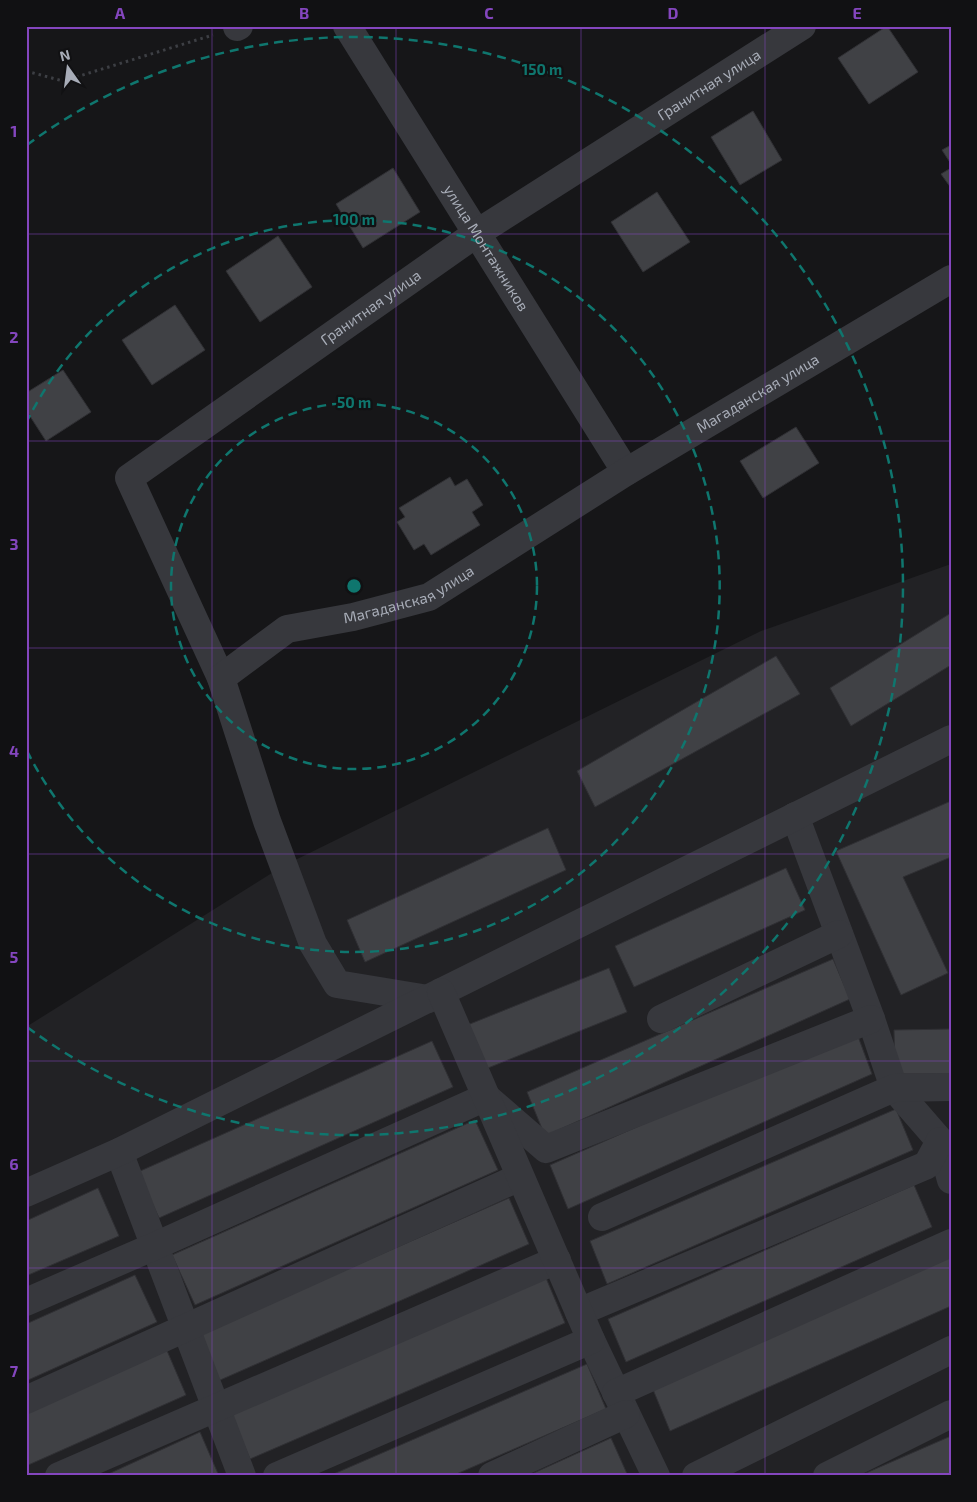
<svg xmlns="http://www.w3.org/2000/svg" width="977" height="1502" font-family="'Exo 2',sans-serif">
<rect width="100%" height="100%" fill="#161618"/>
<path fill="#222225" d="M951,564V1476H26V1027L283,866L761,631Z"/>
<g fill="#404145" stroke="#303034">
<path d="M887,26L918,72L869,104L838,58Z"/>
<path d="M753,111L782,160L740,185L711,137Z"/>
<path d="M951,145V164L942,150Z"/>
<path d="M393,168L420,212L363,248L336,204Z"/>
<path d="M951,168V188L941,174Z"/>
<path d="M657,192L690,242L643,272L611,222Z"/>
<path d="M278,236L312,287L260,322L226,271Z"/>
<path d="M175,305L205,350L152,385L122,340Z"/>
<path d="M63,370L91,412L46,441L26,410V393Z"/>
<path d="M796,427L819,463L763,498L740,461Z"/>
<path d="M450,477L455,486L467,479L483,505L472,512L480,525L431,555L424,544L414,550L397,522L405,517L399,508Z"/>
<path d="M951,613V665L851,726L830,688Z"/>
<path d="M776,656L800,694L595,807L577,771Z"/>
<path d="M951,801V857L903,877L948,973L901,995L836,851Z"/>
<path d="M548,828L566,870L365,962L347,920Z"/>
<path d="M786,868L805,910L634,987L615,946Z"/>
<path d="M833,959L850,999L545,1136L527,1092Z"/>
<path d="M609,968L627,1012L483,1070L465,1026Z"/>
<path d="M951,1029V1074H895L894,1030Z"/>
<path d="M856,1031L872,1074L568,1209L550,1165Z"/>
<path d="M432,1041L453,1087L159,1218L138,1172Z"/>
<path d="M896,1109L913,1150L607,1284L590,1241Z"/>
<path d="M475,1120L498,1170L195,1305L172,1255Z"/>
<path d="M914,1185L932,1227L626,1362L608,1319Z"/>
<path d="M98,1188L119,1236L26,1276V1221Z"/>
<path d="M509,1198L529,1244L218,1381L197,1335Z"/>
<path d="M951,1257V1306L670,1431L652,1387Z"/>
<path d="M135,1275L157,1322L26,1381V1324Z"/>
<path d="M546,1278L565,1323L250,1459L231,1414Z"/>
<path d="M165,1346L186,1395L26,1466V1412Z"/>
<path d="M587,1364L606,1409L452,1476H329Z"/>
<path d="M200,1432L219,1476H104Z"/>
<path d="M951,1436V1476H859Z"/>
<path d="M611,1438L628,1476H527Z"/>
</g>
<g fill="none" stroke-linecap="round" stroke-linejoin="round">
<path stroke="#3d3f44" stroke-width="3" stroke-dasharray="2.5 4" stroke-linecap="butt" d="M26,71L63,81L213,35"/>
<g stroke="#37383d" stroke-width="28">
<path id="s1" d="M347,26L626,472"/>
<path d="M237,27L239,26"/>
<path id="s2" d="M221,678L129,478L477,233L802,26"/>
<path d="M795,816L871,1019L894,1088L940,1141L951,1180"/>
<path id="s3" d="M428,999L337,984L313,944L267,821L221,678L287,629L353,617L429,597L626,472L951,279"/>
<path d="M661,1019L839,934"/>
<path d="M119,1152L242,1476"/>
<path d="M26,1193L119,1152L951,739"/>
<path d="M602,1217L894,1088L951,1087"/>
<path d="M26,1302L155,1246L486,1097L546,1149L871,1019"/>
<path d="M579,1312L927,1165L940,1141"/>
<path d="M591,1340L656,1476"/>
<path d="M616,1393L951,1243"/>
<path d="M26,1400L520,1177"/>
<path d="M59,1476L557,1260"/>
<path d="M277,1476L591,1340L441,992"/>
<path d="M492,1476L626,1414"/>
<path d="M696,1476L951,1350"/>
<path d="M827,1476L951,1414"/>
</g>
</g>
<path fill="none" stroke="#8446be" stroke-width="1" stroke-opacity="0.55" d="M212,26V1476M396,26V1476M581,26V1476M765,26V1476M26,234H951M26,441H951M26,648H951M26,854H951M26,1061H951M26,1268H951"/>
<g fill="none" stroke="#0f766e" stroke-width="2.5" stroke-dasharray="9 6">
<circle cx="354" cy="586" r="183"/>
<path d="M26 423A366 366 0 1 1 26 749"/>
<path d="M27 145A549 549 0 1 1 27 1027"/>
</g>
<g text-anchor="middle" stroke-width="4.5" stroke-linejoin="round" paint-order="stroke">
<g font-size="15" fill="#a8adb8" stroke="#111113">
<text dy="5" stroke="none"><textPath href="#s2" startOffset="921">Гранитная улица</textPath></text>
<text dy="5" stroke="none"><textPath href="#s1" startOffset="262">улица Монтажников</textPath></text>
<text dy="5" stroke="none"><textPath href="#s2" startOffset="516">Гранитная улица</textPath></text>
<text dy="5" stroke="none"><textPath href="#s3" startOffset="1035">Магаданская улица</textPath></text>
<text dy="5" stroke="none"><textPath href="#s3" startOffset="630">Магаданская улица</textPath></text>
</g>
</g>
<circle cx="354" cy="586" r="8" fill="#0f766e" stroke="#111113" stroke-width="2.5"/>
<g font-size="15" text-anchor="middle" font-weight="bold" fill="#0f766e" stroke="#111113" stroke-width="4.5" stroke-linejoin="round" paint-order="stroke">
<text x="542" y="75">150 m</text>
<text x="354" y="225">100 m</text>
<text x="354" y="408">50 m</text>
</g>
<rect width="977" height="1502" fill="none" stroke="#111113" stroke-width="55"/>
<g transform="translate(68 68) rotate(346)" stroke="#111113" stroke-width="4" paint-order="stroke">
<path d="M0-4L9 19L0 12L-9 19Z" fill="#a8adb8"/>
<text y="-8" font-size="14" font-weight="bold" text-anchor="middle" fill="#a8adb8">N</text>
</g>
<rect x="28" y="28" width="922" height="1446" fill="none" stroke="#8446be" stroke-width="2"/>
<g font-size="16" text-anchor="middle" font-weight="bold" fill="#8446be">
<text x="120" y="19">A</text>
<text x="304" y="19">B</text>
<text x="489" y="19">C</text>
<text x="673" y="19">D</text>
<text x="857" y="19">E</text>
<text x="14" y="137">1</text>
<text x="14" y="343">2</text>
<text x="14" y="550">3</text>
<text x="14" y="757">4</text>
<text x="14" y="963">5</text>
<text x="14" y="1170">6</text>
<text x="14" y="1377">7</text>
</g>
</svg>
